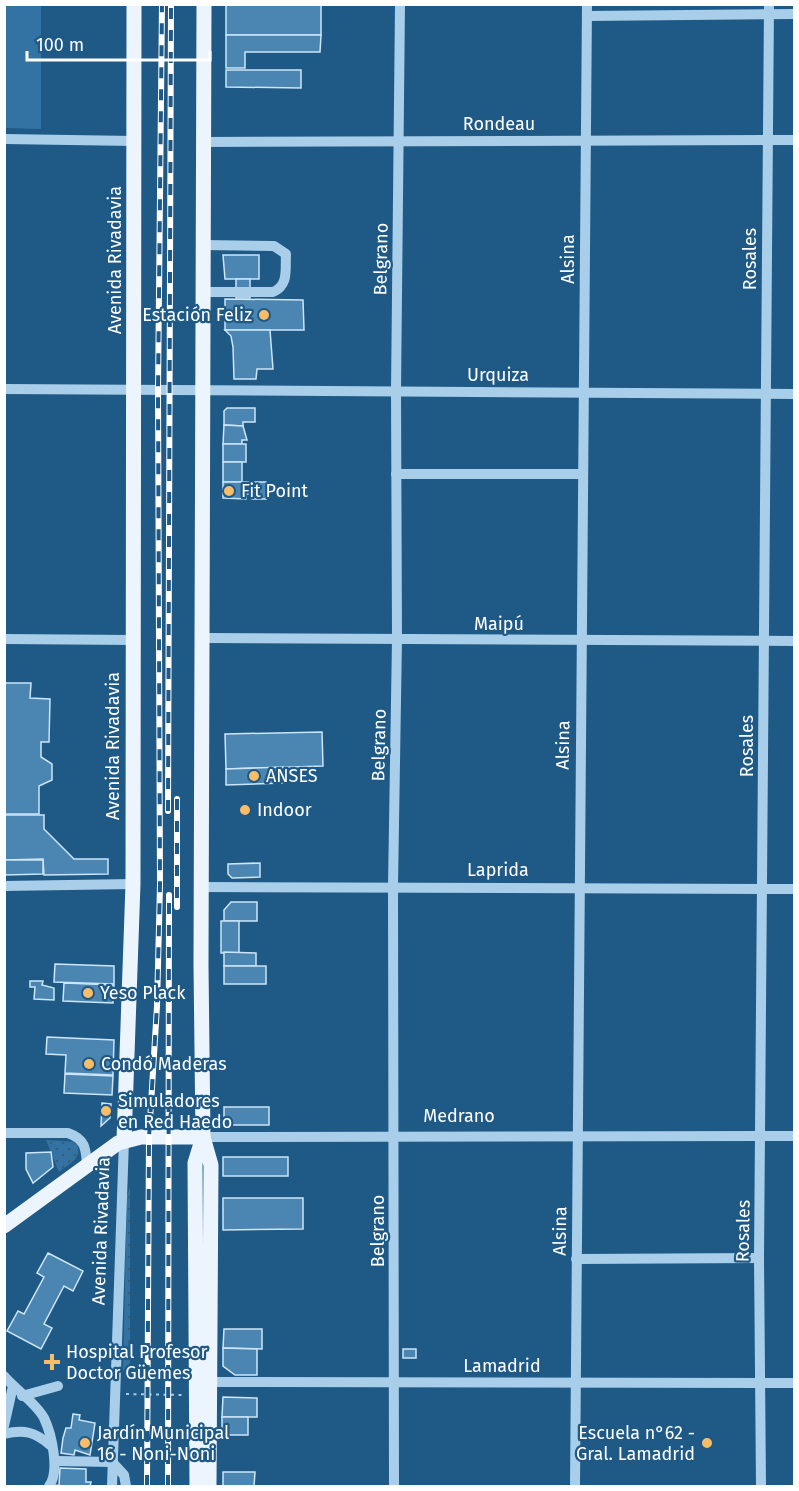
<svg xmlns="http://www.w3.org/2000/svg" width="799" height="1491" font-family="'Fira Sans',sans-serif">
<defs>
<pattern id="grass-dots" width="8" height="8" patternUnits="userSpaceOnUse" patternTransform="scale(1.5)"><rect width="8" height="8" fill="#3273a4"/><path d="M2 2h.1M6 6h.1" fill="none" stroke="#425c6f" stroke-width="1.8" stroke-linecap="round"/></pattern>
</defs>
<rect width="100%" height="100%" fill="#1f5986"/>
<g fill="url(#grass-dots)">
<path d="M46,1140L76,1142C84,1158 70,1163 59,1172Z"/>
<path d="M130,1187V1372H123L127,1196Z"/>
</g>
<path fill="#3273a4" d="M5,4L41,5V129L5,128Z"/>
<g fill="#4b85b1" stroke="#cce5f8" stroke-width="1.5">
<rect x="226" y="4" width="95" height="31"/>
<path d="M226,35H321L320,52H245V68H226Z"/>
<path d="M226,70H301V88L226,87Z"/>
<path d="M223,255H259V279H225Z"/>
<rect x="236" y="279" width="14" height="19"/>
<path d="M225,299L303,300L304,330H225Z"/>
<path d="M225,330H270L273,369H257L256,379H234L233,347L231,336Z"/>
<path d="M227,408H255V422H243V426L224,425V411Z"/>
<path d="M224,425L243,426L247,440H242V444H223Z"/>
<rect x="223" y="444" width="23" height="18"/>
<rect x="223" y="462" width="19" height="20"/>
<path d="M223,482H266V499H252V494H246V499L223,498Z"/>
<path d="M4,683H31L30,698L50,699L49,742H41V757L52,764V780L39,786V814H4Z"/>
<path d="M322,732L323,766L226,769L225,734Z"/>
<path d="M283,767V783L226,785V769Z"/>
<path d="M4,815H44V829L74,859H108V874L44,875L43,859L4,860Z"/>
<path d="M4,860H43V874L4,875Z"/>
<path d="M260,863V877L232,878L228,874V864Z"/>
<path d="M231,902H257V921H224V910Z"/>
<rect x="221" y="921" width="18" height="32"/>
<path d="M224,952L256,953V966H224Z"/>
<path d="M55,964L114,966V984L54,982Z"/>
<rect x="224" y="966" width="42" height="18"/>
<path d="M30,981H43L42,985L54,988V1000L34,999L35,987H30Z"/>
<path d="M64,983L114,985L113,1003L63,1001Z"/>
<path d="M47,1037L114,1040L113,1075L65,1073L66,1055L46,1054Z"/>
<path d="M65,1074L113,1076L112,1095L64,1093Z"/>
<path d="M102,1103L111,1104L110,1118L101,1126Z"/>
<rect x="224" y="1107" width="45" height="18"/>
<path d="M51,1152L53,1167L33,1183L26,1169V1153Z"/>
<rect x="223" y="1157" width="65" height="19"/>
<path d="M223,1198H303V1229L223,1230Z"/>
<path d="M48,1253L83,1271L73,1291L64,1286L44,1324L52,1328L41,1349L7,1331L18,1311L24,1314L44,1277L37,1273Z"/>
<path d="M224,1329H262V1349L223,1348Z"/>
<path d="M223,1348L257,1349V1375H235L223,1366Z"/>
<rect x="403" y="1349" width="13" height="9"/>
<path d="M223,1397L257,1398V1417H222Z"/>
<path d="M73,1414L80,1415L79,1420L95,1423L90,1455L75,1450L74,1455L61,1453L63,1438L66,1428H71Z"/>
<rect x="222" y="1417" width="26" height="18"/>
<path d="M60,1468L86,1469V1482H91L90,1486H52L59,1485Z"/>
<path d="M223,1472H255L254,1486H223Z"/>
</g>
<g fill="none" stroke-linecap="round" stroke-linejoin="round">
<path stroke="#a8ceea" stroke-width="2" stroke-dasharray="3 4.5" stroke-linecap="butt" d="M126,1394L184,1395"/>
<g stroke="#a8ceea" stroke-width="10">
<path d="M587,16L794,14"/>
<path d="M4,139L134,141"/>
<path d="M203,142L794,140"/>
<path d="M203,292H273C289,285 285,270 286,254L274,246L203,245"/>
<path d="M4,389L794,394"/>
<path d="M396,474H583"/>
<path d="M203,638L794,641"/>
<path d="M4,639L133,640"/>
<path d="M4,886L133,884"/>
<path d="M202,887L794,889"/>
<path d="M4,1133H68C85,1139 86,1148 87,1165"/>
<path d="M203,1137L794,1136"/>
<path d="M576,1259L759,1258"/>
<path d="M4,1376C16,1390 36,1403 44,1418C52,1435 60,1472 49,1486"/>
<path d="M210,1382L794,1383"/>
<path d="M22,1396L58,1386"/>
<path d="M4,1426L13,1386"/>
<path d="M4,1434C24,1429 35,1432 50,1445"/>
<path d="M57,1461L112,1462L124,1475L126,1486"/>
<path d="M112,1486L124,1140"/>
<path d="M394,1486L393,886L397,639L396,391L400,4"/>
<path d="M575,1486L587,4"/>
<path d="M761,1486L759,1258L769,4"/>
</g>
<g stroke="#ecf5fe" stroke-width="15">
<path d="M203,1137L211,1165L209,1486"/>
<path d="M124,1140L133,884L134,4"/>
<path d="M4,1226L118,1143L141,1137H203"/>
<path d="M197,1486L195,1163L203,1137L201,965L204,4"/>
</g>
<g stroke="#fff" stroke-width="6">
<g id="rail">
<path d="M177,799V907"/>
<path d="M168,811L171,4"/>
<path d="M147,1486L149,1137L157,1006L160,885L158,390L162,4"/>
<path d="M168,1486L169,895"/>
</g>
</g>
<use href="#rail" stroke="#1f5986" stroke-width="4" stroke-dasharray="11" stroke-linecap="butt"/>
</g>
<g fill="#f9bd67" stroke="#1f5986" stroke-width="2">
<circle cx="264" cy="315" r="6"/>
<circle cx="229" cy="491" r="6"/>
<circle cx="254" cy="776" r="6"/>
<circle cx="245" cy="810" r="6"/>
<circle cx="88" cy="993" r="6"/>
<circle cx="89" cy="1064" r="6"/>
<circle cx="106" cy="1111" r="6"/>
<path d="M49 1353h6v6h6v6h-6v6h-6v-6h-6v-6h6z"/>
<circle cx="85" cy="1443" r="6"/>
<circle cx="707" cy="1443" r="6"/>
</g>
<g text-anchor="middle" stroke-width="4.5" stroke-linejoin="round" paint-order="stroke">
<g font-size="18" fill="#fff" stroke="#1f5986">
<text x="499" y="130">Rondeau</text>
<text transform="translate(381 259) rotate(-89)" y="6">Belgrano</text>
<text transform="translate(568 259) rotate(-90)" y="6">Alsina</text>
<text transform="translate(750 259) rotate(-90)" y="6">Rosales</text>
<text transform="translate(115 260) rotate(-90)" y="6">Avenida Rivadavia</text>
<text x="498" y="381">Urquiza</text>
<text x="499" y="630">Maipú</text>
<text transform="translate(379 745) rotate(-89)" y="6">Belgrano</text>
<text transform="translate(563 745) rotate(-89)" y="6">Alsina</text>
<text transform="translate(113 746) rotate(-90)" y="6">Avenida Rivadavia</text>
<text transform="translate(747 746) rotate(-90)" y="6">Rosales</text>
<text x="498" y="876">Laprida</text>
<text x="459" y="1122">Medrano</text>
<text transform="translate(101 1231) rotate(-88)" y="6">Avenida Rivadavia</text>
<text transform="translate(378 1231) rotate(-90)" y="6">Belgrano</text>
<text transform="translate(560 1231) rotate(-89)" y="6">Alsina</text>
<text transform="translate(743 1231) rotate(-89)" y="6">Rosales</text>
<text x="502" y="1372">Lamadrid</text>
</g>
<g font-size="18" fill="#fff" stroke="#1f5986" text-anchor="start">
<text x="252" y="321" text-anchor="end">Estación Feliz</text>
<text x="241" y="497">Fit Point</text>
<text x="266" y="782">ANSES</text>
<text x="257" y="816">Indoor</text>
<text x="100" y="999">Yeso Plack</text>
<text x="101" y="1070">Condó Maderas</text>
<text x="118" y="1107">Simuladores<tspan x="118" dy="21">en Red Haedo</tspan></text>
<text x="66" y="1358">Hospital Profesor<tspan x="66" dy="21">Doctor Güemes</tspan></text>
<text x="97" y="1439">Jardín Municipal<tspan x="97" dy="21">16 - Noni-Noni</tspan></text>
<text x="695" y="1439" text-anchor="end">Escuela n°62 -<tspan x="695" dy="21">Gral. Lamadrid</tspan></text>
</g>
</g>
<rect width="799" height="1491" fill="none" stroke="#ffffff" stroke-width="12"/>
<path d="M27 51v9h183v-9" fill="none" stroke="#ffffff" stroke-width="3"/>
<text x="36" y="51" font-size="18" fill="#ffffff" stroke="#1f5986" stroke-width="4.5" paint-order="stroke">100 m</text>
</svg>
